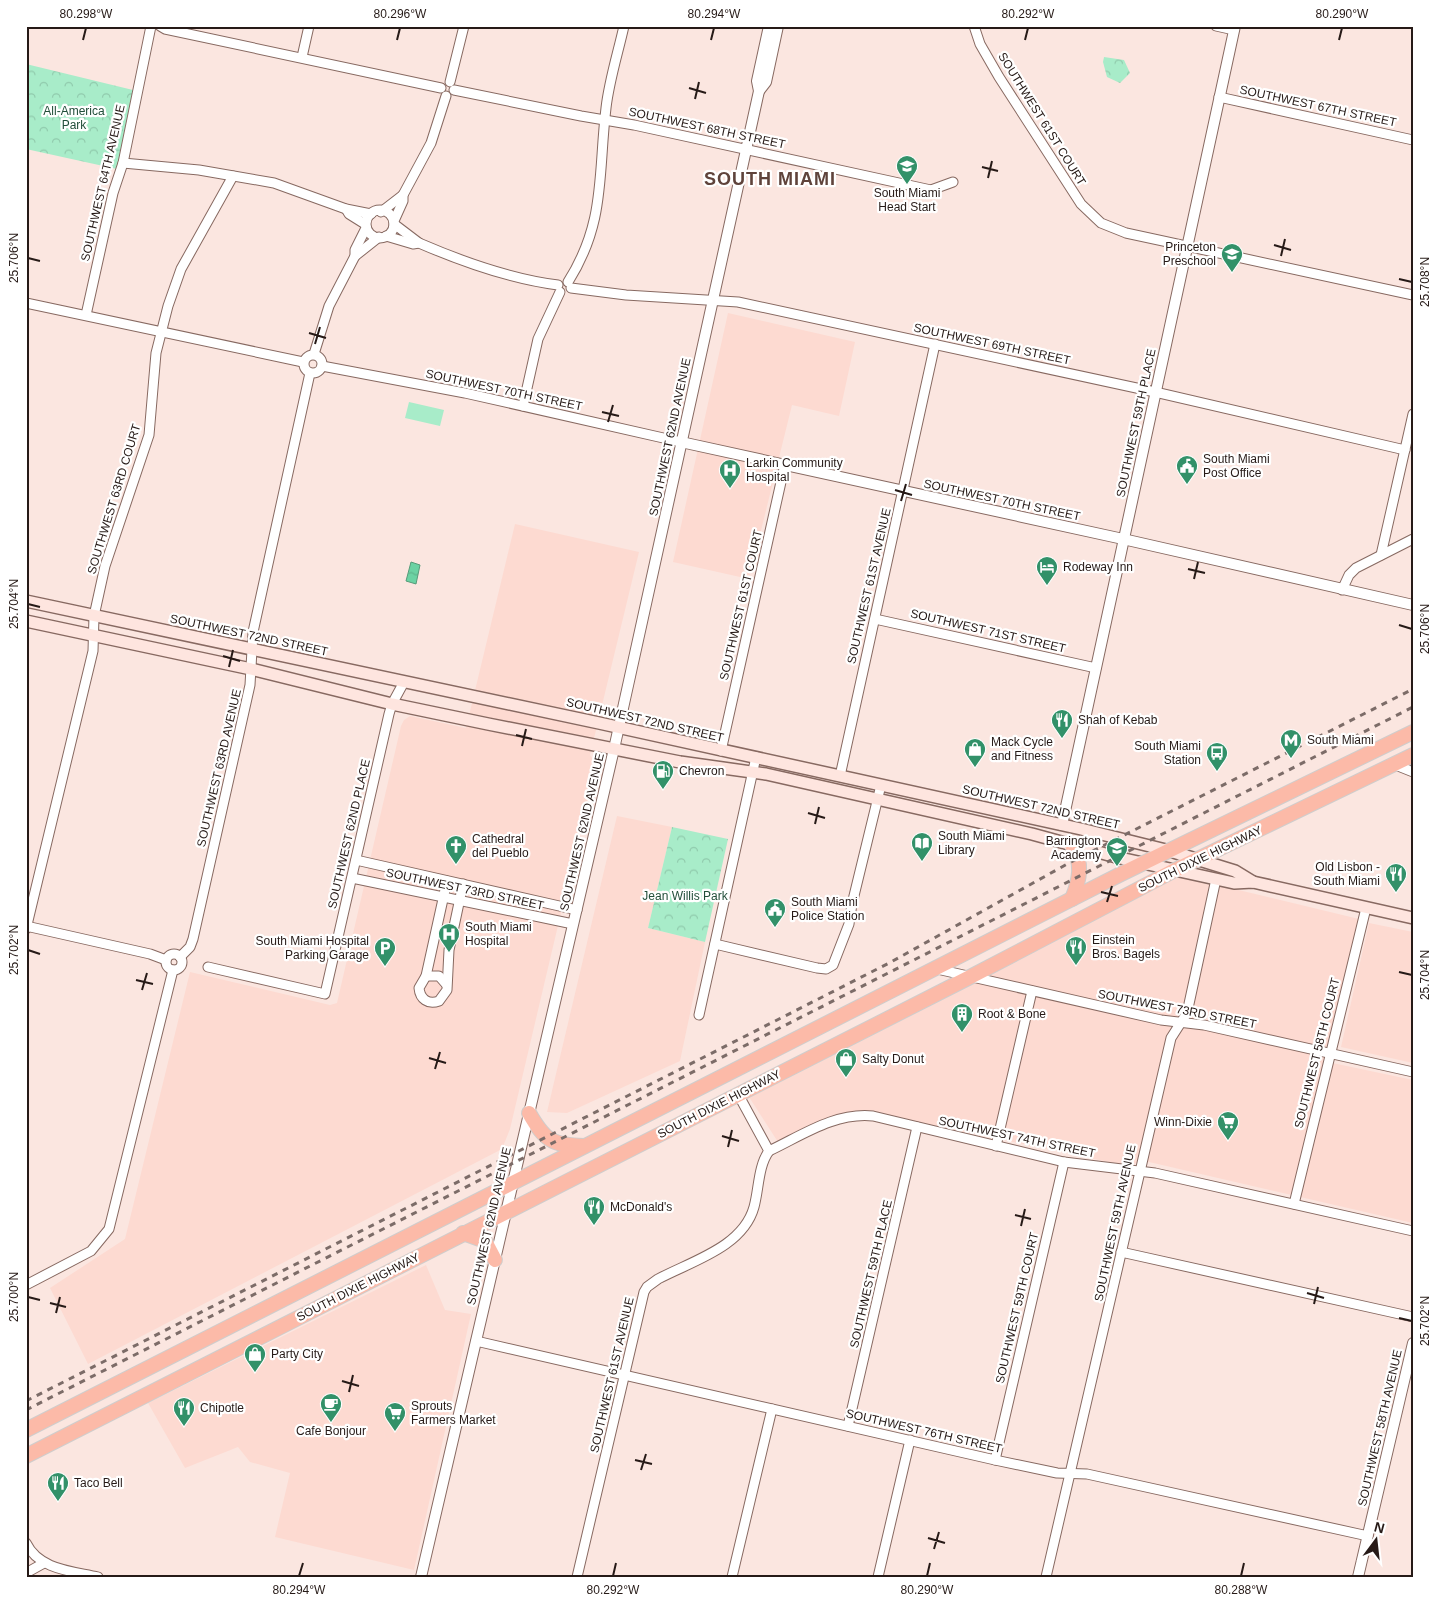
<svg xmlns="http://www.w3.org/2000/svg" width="1439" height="1603" font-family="Helvetica,sans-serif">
<defs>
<pattern id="forest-crowns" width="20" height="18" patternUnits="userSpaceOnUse" patternTransform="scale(1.25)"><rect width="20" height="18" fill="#a8ecc9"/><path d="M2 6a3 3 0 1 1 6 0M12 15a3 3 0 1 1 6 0" fill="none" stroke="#90caac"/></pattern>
<pattern id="water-ripples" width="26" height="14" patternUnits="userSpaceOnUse" patternTransform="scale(1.25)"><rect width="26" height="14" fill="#6bd2a3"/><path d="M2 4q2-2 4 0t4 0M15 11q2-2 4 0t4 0" fill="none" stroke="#5db48c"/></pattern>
</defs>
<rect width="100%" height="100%" fill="#fbe6e0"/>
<g fill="#fddad1">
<path d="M728,313L855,342L839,416L792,405L749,579L673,562Z"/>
<path d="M515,524L639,552L590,755L595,762V768L581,828L510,1129L502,1149L88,1364L50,1288L125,1239L190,972L330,1005L337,1003L401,726L404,720L410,716L466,728Z"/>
<path d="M617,816L672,827L648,928L705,942L680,1061L567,1113L547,1112Z"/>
<path d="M1180,876L1359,919L1323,1061L1413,1080V1223L1149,1162L1123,1165L865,1111L778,1142L749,1097Z"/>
<path d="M1369,923L1413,932V1063L1341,1047Z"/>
<path d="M426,1265L445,1310L471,1314L414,1570L275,1537L290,1473L250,1462L238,1447L185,1468L148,1403Z"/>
</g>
<path fill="#a8ecc9" d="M409,402L444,410L440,426L405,418Z"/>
<g fill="url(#forest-crowns)">
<path d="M1104,57L1124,60L1130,73L1120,83L1107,77L1103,62Z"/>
<path d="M26,64L133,90L117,169L26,149Z"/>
<path d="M672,827L728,839L705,942L648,928Z"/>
</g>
<path fill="url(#water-ripples)" stroke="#569b79" d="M411,562L420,565L416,584L406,581Z"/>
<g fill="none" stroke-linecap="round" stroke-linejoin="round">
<g stroke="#876961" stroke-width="11">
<g id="minor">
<path d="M160,26L165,29L441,88"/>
<path d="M974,26L980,44L999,77L1081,204L1101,223L1126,233L1413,295"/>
<path d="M1216,26L1234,30"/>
<path d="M302,57L309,26"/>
<path d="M450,82L464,26"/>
<path d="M454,90L581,116L634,125L931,190L953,182"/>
<path d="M1219,97L1413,140"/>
<path d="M123,163L199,170L274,183L346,209L371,214"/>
<path d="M346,209L349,214L365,224"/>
<circle cx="380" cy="224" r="14"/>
<path d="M381,212L403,195"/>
<path d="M394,221L403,201V195L431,143L446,96"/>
<path d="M394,224L419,243"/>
<path d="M386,236L413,244L419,243C463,262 510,279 558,285"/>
<path d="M355,256L379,237"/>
<path d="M568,282C606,222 598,174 606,108C609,81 618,53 624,26"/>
<path d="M571,288L626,295L738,302L1155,392L1405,450"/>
<path d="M26,303L303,362"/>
<path d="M86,315L113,193L123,163L151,26"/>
<path d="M314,354L329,306L355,256V250L366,228"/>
<circle cx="313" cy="364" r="9"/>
<path d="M322,366L465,393L681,442"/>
<path d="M523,406L538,339L560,292"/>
<path d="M1381,555L1413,414"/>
<path d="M1342,590L1349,575L1356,568L1413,539"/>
<path d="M875,619L1096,668"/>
<path d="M721,751L785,464"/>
<path d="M1393,764L1413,772"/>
<path d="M840,776L935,344"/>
<path d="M356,860L577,910"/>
<path d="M352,878L573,924"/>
<path d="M447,881L426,976L419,988C420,999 428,1005 439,1001L447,990L449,950L463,884"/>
<path d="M26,926L150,954L166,960"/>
<path d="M26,929L93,651L94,616L105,566L149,435L156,353L168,306L181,269L233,176"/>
<path d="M715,944L817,968L826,969L833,965L849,924L852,904L881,785"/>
<circle cx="174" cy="962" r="8"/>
<path d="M180,957L190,947L193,939L250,685L253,632L310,373"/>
<path d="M208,967L325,994L389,714L392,704L404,682"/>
<path d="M937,969L1161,1020L1204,1025L1413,1072"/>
<path d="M426,976H439L446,984"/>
<path d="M699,1015L756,757"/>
<path d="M996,1146L1032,991"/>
<path d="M769,1151C801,1136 835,1112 873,1116L1064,1162L1155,1173L1413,1231"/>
<path d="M1294,1204L1366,908"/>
<path d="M1121,1252L1413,1317"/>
<path d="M26,1285L91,1251L109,1229L173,970"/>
<path d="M476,1341L995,1460L1057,1473L1087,1474L1368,1536"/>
<path d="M848,1426L917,1127"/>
<path d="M995,1460L1064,1162"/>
<path d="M26,1543C39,1570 72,1571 98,1577"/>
<path d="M26,1573L44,1563"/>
<path d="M577,1577L644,1292L647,1287L658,1279C692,1261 743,1247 754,1207C759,1189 758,1166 769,1151L738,1094"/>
<path d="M732,1577L772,1409"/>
<path d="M878,1577L910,1440"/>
<path d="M1046,1577C1089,1397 1128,1217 1171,1038L1187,1013L1216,879"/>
</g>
</g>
<g stroke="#876961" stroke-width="12">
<g id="tertiary">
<path d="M759,91L766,82L778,26"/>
<path d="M681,442L1123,539L1413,605"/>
<path d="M1062,825L1235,26"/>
<path d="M421,1577L614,749L759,91L757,81L769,26"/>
<path d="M1358,1577L1413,1343"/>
</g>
</g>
<g stroke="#876961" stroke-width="14">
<g id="secondary">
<path d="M26,601L599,723L1081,829L1170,851L1235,871L1253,882"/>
<path d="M26,621L251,669L392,704L488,724L680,762L766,774L1032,834L1120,858L1234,883L1253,882L1413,918"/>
</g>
</g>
<g stroke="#cfcdcc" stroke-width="16">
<g id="trunk">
<path d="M1072,899C1080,879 1083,863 1072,845"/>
<path d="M529,1113C545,1141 552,1145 584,1146"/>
<path d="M463,1233L485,1241L495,1260"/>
<path d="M26,1430L1121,874L1413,732"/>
<path d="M26,1456L972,976L1175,870L1413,755"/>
</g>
</g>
<use href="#minor" stroke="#fff" stroke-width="9"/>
<use href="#tertiary" stroke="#fff" stroke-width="10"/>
<use href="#secondary" stroke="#fee5df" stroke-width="11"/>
<use href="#trunk" stroke="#fcbaa8" stroke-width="14"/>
<g stroke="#7c6c68" stroke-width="3" stroke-dasharray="6 6" stroke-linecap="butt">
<path d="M26,1401L781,1018L891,962L1069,863L1413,689"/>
<path d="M26,1410L1413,707"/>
</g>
</g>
<path fill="none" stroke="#261a17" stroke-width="2" d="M83,40L86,28M397,40L400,28M711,40L714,28M1025,40L1028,28M1339,40L1342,28M689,88L706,93M695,99L699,82M982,167L998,171M988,178L992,161M1274,245L1291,250M1281,256L1285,239M28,258L40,261M1399,279L1412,282M309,333L326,338M315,344L320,327M602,412L619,416M608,422L613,405M895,490L912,495M901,501L906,484M1188,569L1205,573M1194,579L1198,562M28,604L40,607M1399,625L1412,629M223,656L240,661M229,667L233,650M516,735L532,739M522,746L526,729M808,813L825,818M815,824L819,807M1101,892L1118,896M1107,902L1112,886M28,950L40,954M1399,972L1412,975M136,980L153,984M142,990L147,973M429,1058L446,1063M435,1069L440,1052M722,1136L739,1141M728,1147L732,1130M1015,1215L1031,1219M1021,1226L1025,1209M1307,1293L1324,1298M28,1297L40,1300M50,1303L66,1307M1314,1304L1318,1287M56,1313L60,1297M1399,1318L1412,1321M342,1381L359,1386M349,1392L353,1375M635,1460L652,1464M641,1470L646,1454M928,1538L945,1543M934,1549L939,1532M299,1576L303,1563M613,1576L616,1563M927,1576L930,1563M1241,1576L1244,1563"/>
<defs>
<g id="school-pin" transform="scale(1.125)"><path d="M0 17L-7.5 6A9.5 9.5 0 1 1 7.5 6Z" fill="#329169" stroke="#fff"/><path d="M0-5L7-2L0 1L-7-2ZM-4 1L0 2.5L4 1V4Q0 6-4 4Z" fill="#fff"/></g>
<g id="civic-pin" transform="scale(1.125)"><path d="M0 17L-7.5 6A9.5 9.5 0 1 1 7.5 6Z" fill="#329169" stroke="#fff"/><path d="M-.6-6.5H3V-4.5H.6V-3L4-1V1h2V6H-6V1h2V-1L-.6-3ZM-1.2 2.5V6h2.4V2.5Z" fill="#fff"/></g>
<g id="hospital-pin" transform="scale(1.125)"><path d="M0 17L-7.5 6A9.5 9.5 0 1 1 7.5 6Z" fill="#329169" stroke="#fff"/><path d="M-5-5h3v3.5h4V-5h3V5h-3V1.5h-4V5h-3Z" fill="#fff"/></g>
<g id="hotel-pin" transform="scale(1.125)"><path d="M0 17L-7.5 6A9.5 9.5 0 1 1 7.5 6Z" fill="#329169" stroke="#fff"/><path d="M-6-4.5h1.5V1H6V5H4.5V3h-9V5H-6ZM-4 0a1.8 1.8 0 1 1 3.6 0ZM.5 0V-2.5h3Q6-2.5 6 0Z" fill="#fff"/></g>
<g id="restaurant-pin" transform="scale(1.125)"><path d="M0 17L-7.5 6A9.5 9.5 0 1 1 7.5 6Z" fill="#329169" stroke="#fff"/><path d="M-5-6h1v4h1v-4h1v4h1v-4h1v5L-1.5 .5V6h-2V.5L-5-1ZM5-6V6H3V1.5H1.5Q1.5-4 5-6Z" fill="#fff"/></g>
<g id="metro-pin" transform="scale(1.125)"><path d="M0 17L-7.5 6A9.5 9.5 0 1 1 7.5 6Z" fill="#329169" stroke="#fff"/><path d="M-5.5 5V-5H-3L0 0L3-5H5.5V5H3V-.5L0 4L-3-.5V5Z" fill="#fff"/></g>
<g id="shop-pin" transform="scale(1.125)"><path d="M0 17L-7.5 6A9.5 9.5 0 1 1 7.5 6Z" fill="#329169" stroke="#fff"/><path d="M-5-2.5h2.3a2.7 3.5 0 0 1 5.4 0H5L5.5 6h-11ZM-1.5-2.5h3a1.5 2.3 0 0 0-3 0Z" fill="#fff"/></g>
<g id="bus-pin" transform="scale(1.125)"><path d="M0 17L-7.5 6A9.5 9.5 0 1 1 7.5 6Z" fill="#329169" stroke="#fff"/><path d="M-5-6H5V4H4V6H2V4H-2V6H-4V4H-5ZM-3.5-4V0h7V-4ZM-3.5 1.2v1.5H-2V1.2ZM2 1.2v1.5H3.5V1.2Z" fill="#fff"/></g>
<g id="fuel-pin" transform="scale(1.125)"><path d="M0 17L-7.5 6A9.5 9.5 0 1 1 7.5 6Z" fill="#329169" stroke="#fff"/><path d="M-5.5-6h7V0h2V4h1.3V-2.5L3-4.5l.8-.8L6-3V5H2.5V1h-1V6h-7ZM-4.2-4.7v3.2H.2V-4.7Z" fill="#fff"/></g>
<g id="library-pin" transform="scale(1.125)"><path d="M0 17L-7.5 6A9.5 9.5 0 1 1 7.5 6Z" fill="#329169" stroke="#fff"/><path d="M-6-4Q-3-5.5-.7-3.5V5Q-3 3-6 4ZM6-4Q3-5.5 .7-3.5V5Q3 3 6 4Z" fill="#fff"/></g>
<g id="church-pin" transform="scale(1.125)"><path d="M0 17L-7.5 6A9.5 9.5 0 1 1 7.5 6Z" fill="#329169" stroke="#fff"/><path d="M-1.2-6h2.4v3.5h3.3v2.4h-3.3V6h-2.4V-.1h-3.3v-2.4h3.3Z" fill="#fff"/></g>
<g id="parking-pin" transform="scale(1.125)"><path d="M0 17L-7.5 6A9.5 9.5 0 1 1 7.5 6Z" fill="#329169" stroke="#fff"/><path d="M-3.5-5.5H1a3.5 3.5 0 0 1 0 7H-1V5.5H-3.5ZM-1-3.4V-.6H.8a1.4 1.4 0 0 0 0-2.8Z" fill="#fff"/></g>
<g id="building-pin" transform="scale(1.125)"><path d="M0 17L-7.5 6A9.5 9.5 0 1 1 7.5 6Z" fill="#329169" stroke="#fff"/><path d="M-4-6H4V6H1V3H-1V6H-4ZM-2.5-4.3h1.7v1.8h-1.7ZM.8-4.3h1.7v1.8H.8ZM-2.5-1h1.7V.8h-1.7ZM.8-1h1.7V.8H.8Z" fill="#fff"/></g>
<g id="supermarket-pin" transform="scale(1.125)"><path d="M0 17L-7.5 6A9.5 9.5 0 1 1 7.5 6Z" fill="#329169" stroke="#fff"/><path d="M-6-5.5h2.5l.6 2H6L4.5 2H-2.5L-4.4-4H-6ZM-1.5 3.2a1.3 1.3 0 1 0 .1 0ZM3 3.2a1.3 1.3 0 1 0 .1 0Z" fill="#fff"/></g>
<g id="cafe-pin" transform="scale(1.125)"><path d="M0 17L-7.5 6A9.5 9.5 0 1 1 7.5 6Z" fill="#329169" stroke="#fff"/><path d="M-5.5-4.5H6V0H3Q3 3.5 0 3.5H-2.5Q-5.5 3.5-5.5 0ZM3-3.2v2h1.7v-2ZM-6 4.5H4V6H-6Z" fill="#fff"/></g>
</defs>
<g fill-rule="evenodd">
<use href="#school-pin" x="907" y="166"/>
<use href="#school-pin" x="1232" y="254"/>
<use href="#civic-pin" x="1187" y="466"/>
<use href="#hospital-pin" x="730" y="470"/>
<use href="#hotel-pin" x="1047" y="567"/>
<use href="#restaurant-pin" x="1062" y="720"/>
<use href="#metro-pin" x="1291" y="740"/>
<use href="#shop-pin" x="975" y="749"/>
<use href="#bus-pin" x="1217" y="753"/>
<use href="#fuel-pin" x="663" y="771"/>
<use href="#library-pin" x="922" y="843"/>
<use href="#church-pin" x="456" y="846"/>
<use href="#school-pin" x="1117" y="848"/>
<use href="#restaurant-pin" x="1396" y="874"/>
<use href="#civic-pin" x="775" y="909"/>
<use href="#hospital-pin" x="449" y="934"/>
<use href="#restaurant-pin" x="1076" y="947"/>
<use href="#parking-pin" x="385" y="948"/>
<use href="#building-pin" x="962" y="1014"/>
<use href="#shop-pin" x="846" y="1059"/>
<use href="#supermarket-pin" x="1228" y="1122"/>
<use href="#restaurant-pin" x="594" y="1207"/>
<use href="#shop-pin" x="255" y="1354"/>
<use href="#cafe-pin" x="331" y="1404"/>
<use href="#restaurant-pin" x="184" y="1408"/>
<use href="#supermarket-pin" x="395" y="1413"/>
<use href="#restaurant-pin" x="58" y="1483"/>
</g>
<g text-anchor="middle" stroke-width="4.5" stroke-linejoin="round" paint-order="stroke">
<g font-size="12" fill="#261a17" stroke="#fff">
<text transform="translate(1318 106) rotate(12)" y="4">SOUTHWEST 67TH STREET</text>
<text transform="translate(1042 119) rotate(58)" y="4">SOUTHWEST 61ST COURT</text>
<text transform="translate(707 128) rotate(12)" y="4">SOUTHWEST 68TH STREET</text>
<text transform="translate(103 183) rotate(-77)" y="4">SOUTHWEST 64TH AVENUE</text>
<text transform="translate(992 344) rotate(12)" y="4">SOUTHWEST 69TH STREET</text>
<text transform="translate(504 390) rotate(12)" y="4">SOUTHWEST 70TH STREET</text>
<text transform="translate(1136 423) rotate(-78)" y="4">SOUTHWEST 59TH PLACE</text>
<text transform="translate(670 437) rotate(-78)" y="4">SOUTHWEST 62ND AVENUE</text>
<text transform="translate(114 499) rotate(-73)" y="4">SOUTHWEST 63RD COURT</text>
<text transform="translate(1002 500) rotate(12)" y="4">SOUTHWEST 70TH STREET</text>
<text transform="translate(869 586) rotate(-77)" y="4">SOUTHWEST 61ST AVENUE</text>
<text transform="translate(741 605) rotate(-77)" y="4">SOUTHWEST 61ST COURT</text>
<text transform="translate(988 631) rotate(13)" y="4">SOUTHWEST 71ST STREET</text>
<text transform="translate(249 635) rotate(12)" y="4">SOUTHWEST 72ND STREET</text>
<text transform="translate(645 720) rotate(13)" y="4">SOUTHWEST 72ND STREET</text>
<text transform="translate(219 768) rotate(-77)" y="4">SOUTHWEST 63RD AVENUE</text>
<text transform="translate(1041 807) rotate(13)" y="4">SOUTHWEST 72ND STREET</text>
<text transform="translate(582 832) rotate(-77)" y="4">SOUTHWEST 62ND AVENUE</text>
<text transform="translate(349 834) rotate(-77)" y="4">SOUTHWEST 62ND PLACE</text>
<text transform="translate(1200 859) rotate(-26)" y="4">SOUTH DIXIE HIGHWAY</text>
<text transform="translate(465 889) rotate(12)" y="4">SOUTHWEST 73RD STREET</text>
<text transform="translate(1177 1009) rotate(11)" y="4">SOUTHWEST 73RD STREET</text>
<text transform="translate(1317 1053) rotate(-76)" y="4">SOUTHWEST 58TH COURT</text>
<text transform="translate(719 1104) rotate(-27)" y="4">SOUTH DIXIE HIGHWAY</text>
<text transform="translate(1017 1137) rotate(12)" y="4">SOUTHWEST 74TH STREET</text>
<text transform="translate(1115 1223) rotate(-78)" y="4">SOUTHWEST 59TH AVENUE</text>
<text transform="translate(489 1226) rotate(-77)" y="4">SOUTHWEST 62ND AVENUE</text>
<text transform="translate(871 1274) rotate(-77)" y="4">SOUTHWEST 59TH PLACE</text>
<text transform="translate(358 1287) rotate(-27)" y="4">SOUTH DIXIE HIGHWAY</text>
<text transform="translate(1017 1308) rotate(-77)" y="4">SOUTHWEST 59TH COURT</text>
<text transform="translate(612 1375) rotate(-77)" y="4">SOUTHWEST 61ST AVENUE</text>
<text transform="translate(1380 1428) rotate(-77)" y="4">SOUTHWEST 58TH AVENUE</text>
<text transform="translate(924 1431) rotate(13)" y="4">SOUTHWEST 76TH STREET</text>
</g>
<g font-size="12" fill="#224e3a" stroke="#fff">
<text x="74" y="115">All-America<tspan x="74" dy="14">Park</tspan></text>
<text x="685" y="900">Jean Willis Park</text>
</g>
<g font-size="12" fill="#261a17" stroke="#fff" text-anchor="start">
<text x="907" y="197" text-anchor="middle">South Miami<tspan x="907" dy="14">Head Start</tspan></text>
<text x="1216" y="251" text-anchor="end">Princeton<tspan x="1216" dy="14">Preschool</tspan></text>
<text x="1203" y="463">South Miami<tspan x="1203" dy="14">Post Office</tspan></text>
<text x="746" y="467">Larkin Community<tspan x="746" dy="14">Hospital</tspan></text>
<text x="1063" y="571">Rodeway Inn</text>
<text x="1078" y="724">Shah of Kebab</text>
<text x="1307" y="744">South Miami</text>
<text x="991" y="746">Mack Cycle<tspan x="991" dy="14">and Fitness</tspan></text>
<text x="1201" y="750" text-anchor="end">South Miami<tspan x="1201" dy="14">Station</tspan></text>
<text x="679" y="775">Chevron</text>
<text x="938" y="840">South Miami<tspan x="938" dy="14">Library</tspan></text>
<text x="472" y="843">Cathedral<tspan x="472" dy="14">del Pueblo</tspan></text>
<text x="1101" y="845" text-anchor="end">Barrington<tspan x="1101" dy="14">Academy</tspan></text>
<text x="1380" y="871" text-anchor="end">Old Lisbon -<tspan x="1380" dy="14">South Miami</tspan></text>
<text x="791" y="906">South Miami<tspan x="791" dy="14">Police Station</tspan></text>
<text x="465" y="931">South Miami<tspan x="465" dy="14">Hospital</tspan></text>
<text x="1092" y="944">Einstein<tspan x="1092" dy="14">Bros. Bagels</tspan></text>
<text x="369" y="945" text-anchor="end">South Miami Hospital<tspan x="369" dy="14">Parking Garage</tspan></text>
<text x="978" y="1018">Root &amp; Bone</text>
<text x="862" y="1063">Salty Donut</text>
<text x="1212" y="1126" text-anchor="end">Winn-Dixie</text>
<text x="610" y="1211">McDonald's</text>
<text x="271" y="1358">Party City</text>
<text x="411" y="1410">Sprouts<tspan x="411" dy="14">Farmers Market</tspan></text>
<text x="200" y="1412">Chipotle</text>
<text x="331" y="1435" text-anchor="middle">Cafe Bonjour</text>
<text x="74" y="1487">Taco Bell</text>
</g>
<g font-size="18" font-weight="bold" letter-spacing="1" fill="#5f433b" stroke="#fff">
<text x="770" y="185">SOUTH MIAMI</text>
</g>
</g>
<rect width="1439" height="1603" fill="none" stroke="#ffffff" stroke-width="55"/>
<g transform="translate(1376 1540) rotate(15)" stroke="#ffffff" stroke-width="4" paint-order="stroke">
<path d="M0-4L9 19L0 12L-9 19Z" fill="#261a17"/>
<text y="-8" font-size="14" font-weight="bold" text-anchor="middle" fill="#261a17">N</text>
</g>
<rect x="28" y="28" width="1384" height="1548" fill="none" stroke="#261a17" stroke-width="2"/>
<g font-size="12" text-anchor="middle" fill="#261a17">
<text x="86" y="18">80.298°W</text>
<text x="400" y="18">80.296°W</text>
<text x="714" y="18">80.294°W</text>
<text x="1028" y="18">80.292°W</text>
<text x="1342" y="18">80.290°W</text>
<text transform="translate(14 258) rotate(-90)" y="4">25.706°N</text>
<text transform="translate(1425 282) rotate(-90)" y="4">25.708°N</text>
<text transform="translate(14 604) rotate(-90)" y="4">25.704°N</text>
<text transform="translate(1425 629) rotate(-90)" y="4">25.706°N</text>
<text transform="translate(14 950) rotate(-90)" y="4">25.702°N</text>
<text transform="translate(1425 975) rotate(-90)" y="4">25.704°N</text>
<text transform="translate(14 1297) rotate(-90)" y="4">25.700°N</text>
<text transform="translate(1425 1321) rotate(-90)" y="4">25.702°N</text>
<text x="299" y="1594">80.294°W</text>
<text x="613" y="1594">80.292°W</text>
<text x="927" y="1594">80.290°W</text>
<text x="1241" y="1594">80.288°W</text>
</g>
</svg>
